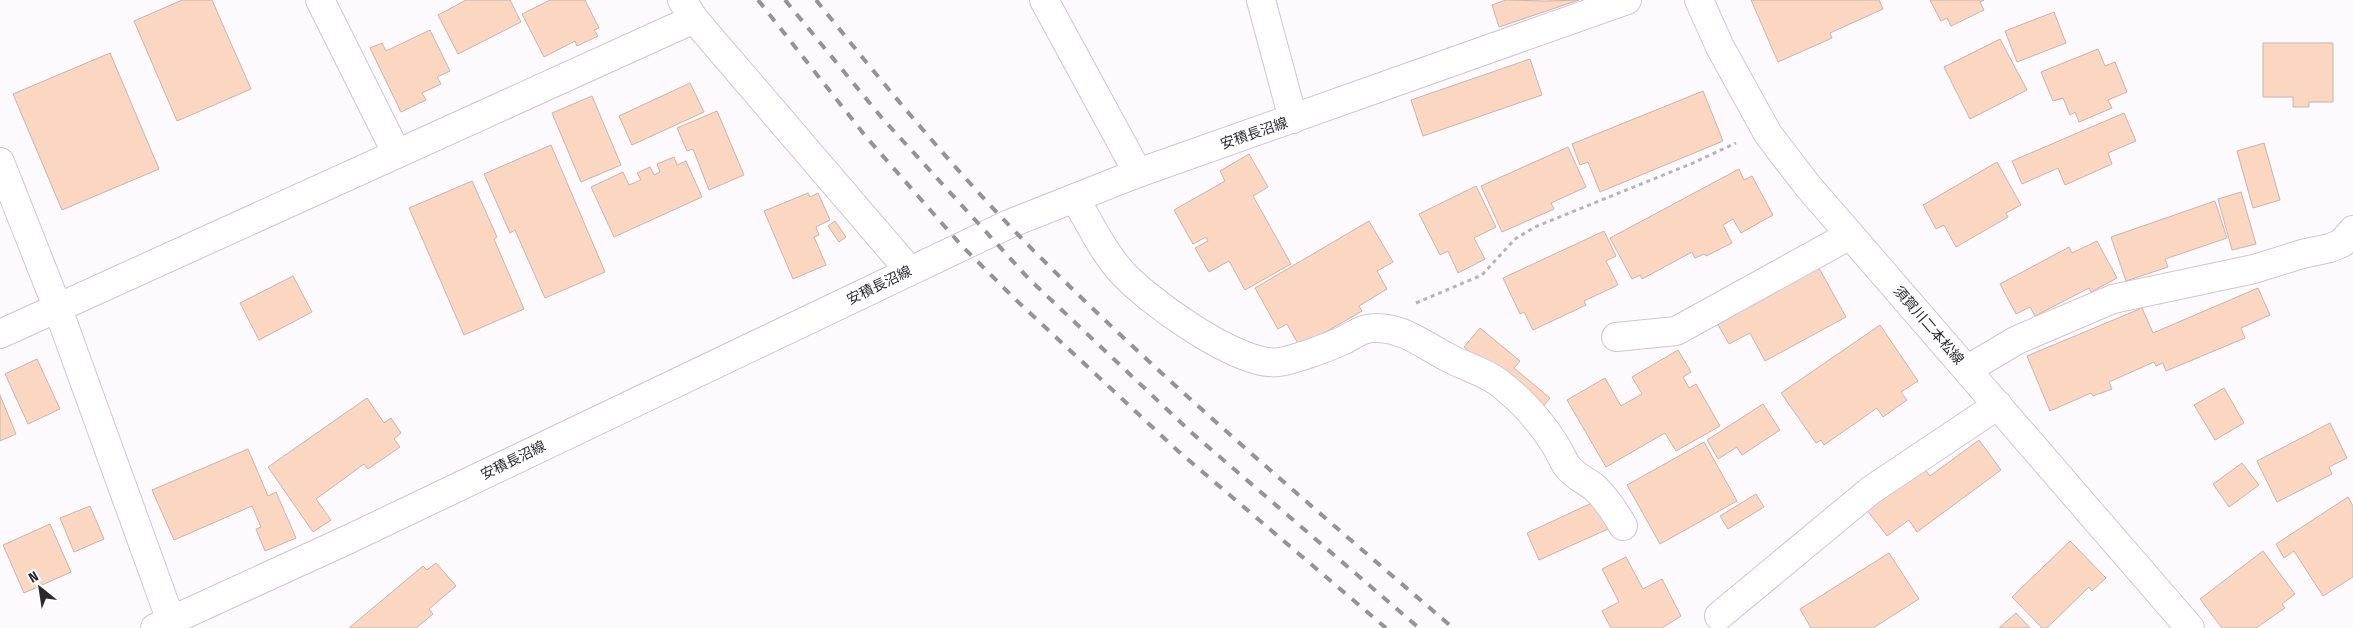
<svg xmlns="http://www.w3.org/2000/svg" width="2353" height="628" font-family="'Fira Sans Condensed','Noto Sans JP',sans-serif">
<rect width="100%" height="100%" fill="#fcfafe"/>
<g fill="#fbd6c1" stroke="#c9b4a8">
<path d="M182,0H212L251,89L177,121L134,21Z"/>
<path d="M466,0H510L521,22L458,54L438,15Z"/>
<path d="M550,0H585L599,28L594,30L598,36L577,46L575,41L544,57L522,14Z"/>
<path d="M1506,0L1546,1L1579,0L1499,27L1492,5Z"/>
<path d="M1751,0H1879L1883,9L1830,33L1832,38L1778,62Z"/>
<path d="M1930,0H1984L1980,2L1984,10L1951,26L1947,18L1941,21Z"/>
<path d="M2054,12L2066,43L2017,62L2005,31Z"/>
<path d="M430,30L450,71L437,77L441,84L422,93L426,100L401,112L370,48L382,43L386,51Z"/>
<path d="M2000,39L2027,90L1970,119L1944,67Z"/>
<path d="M2263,43H2333V102H2309V107H2293V97H2263Z"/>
<path d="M2098,49L2105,66L2115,62L2127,92L2108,100L2112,108L2079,122L2075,112L2070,115L2063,98L2053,101L2041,72Z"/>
<path d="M110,53L159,169L62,210L13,94Z"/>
<path d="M1530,59L1542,95L1423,136L1411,100Z"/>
<path d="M690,83L704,112L632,145L619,116Z"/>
<path d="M1703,91L1723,141L1600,192L1588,162L1580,165L1572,144Z"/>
<path d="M592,96L621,165L581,182L552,113Z"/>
<path d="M717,111L744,175L709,190L693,149L687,151L677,128Z"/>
<path d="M2124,113L2136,141L2108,153L2112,164L2065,185L2058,168L2022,184L2012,161Z"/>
<path d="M2264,143L2280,200L2253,208L2237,151Z"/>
<path d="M551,145L605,272L545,298L515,230L510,233L484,174Z"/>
<path d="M1568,147L1586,187L1551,203L1554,209L1502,232L1481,186Z"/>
<path d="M1249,154L1268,187L1253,196L1291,264L1245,290L1229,261L1209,272L1195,248L1208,241L1206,237L1193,244L1174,210L1225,181L1220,171Z"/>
<path d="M674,157L677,165L686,161L702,197L614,237L591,187L623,172L629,185L641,180L637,173L650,167L654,175L660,172L657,164Z"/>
<path d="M1997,162L2021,205L2006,213L2008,217L1956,247L1944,225L1936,229L1923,205Z"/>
<path d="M1739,169L1744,180L1752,176L1773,215L1741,233L1733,219L1723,225L1732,243L1706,256L1704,254L1695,258L1692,252L1642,279L1640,275L1632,279L1610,238Z"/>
<path d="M472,181L497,237L494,239L524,309L464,335L409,208Z"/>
<path d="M1476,186L1496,227L1474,238L1485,259L1458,273L1448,251L1440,255L1419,214Z"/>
<path d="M2241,192L2256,244L2232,250L2218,199Z"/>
<path d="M808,193L810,197L818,193L830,220L816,227L819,235L814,237L826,265L793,279L764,211Z"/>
<path d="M2215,201L2227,238L2165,259L2168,267L2126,281L2111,237Z"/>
<path d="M835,221L846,237L839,242L828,226Z"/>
<path d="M1369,221L1393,262L1377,271L1387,289L1359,306L1362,311L1300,347L1287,324L1278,329L1255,288Z"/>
<path d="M1604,231L1616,256L1606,261L1618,285L1584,301L1586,305L1533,330L1524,312L1520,314L1503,278Z"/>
<path d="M2097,241L2117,278L2091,292L2089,288L2035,316L2030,307L2016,314L2000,284L2069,247L2072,253Z"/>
<path d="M1819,268L1846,317L1765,361L1750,333L1729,344L1717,323Z"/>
<path d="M293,276L312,312L259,340L240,303Z"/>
<path d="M2258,288L2270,315L2241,328L2245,338L2166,371L2163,363L2156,366L2154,362L2109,382L2112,389L2093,396L2091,393L2050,411L2027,356L2142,308L2153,333Z"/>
<path d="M1880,325L1918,381L1901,392L1907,400L1883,417L1877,408L1824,445L1821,440L1816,443L1781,393Z"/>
<path d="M1480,328L1520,361L1514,368L1550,398L1540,410L1464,347Z"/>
<path d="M1678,350L1691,372L1683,377L1689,388L1696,384L1720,426L1676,451L1665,433L1606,467L1567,400L1605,378L1621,406L1642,394L1632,377Z"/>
<path d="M37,359L60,409L28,424L5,374Z"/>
<path d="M2224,388L2244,423L2215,440L2194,405Z"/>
<path d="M0,395L16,434L0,441Z"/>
<path d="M367,398L384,423L391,418L401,433L394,439L400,447L368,469L364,464L316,499L331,520L313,532L268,467Z"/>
<path d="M1763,404L1780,430L1742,455L1737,447L1718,459L1707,440Z"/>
<path d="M2330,423L2347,458L2329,467L2332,474L2277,502L2257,461Z"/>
<path d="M1979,440L2001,470L1917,532L1909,520L1887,536L1867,510L1924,468L1930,476Z"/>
<path d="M1704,442L1737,501L1660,544L1627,485Z"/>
<path d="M248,449L268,496L276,492L296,538L265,551L256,529L261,527L252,506L174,540L152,490Z"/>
<path d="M2242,463L2259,485L2229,507L2213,484Z"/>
<path d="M1756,494L1764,507L1728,529L1720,516Z"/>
<path d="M2348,497L2353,506V577L2323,596L2294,551L2284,558L2276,544Z"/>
<path d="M1596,501L1608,529L1539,560L1527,533Z"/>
<path d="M90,506L104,539L74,552L60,518Z"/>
<path d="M50,524L71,572L24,593L3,545Z"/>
<path d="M2070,541L2106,578L2092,591L2089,587L2047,628H2042L2012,597Z"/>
<path d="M2263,551L2295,594L2282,604L2285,608L2256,628H2222L2200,599Z"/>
<path d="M1889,553L1919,599L1873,628H1811L1800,609Z"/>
<path d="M1626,557L1643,589L1662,579L1681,616L1662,628H1611L1602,611L1619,602L1602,569Z"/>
<path d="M436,563L456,586L429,609L433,614L416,628H349L423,566L427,570Z"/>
<path d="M2016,613L2030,628H1999Z"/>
</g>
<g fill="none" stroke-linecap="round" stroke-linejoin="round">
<g stroke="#cec5d9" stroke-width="30">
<g id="minor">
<path d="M320,0L396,152"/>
<path d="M682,0L694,19L909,270"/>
<path d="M1044,0L1138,173"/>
<path d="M1261,0L1293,119"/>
<path d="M0,162L58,309L171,621"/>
<path d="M1075,198C1089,222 1101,248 1119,269C1144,299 1240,368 1279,362C1294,360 1329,347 1344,340C1356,334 1363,327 1378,328C1405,329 1424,345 1447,357C1463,366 1483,371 1498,382C1519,398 1540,421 1554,443C1559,450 1562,459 1567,466C1574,476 1585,480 1594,487C1606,498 1615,512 1623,526"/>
<path d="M0,334L694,19"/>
<path d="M1616,337L1676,331L1850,235"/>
<path d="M1968,369L2017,340L2113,299L2254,269L2302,254L2330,248L2342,243L2353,230"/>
<path d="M1719,616L1871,490L1998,405"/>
</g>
</g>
<g stroke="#cec5d9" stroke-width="30">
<g id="secondary">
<path d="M1699,0L1720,47L1768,134L1807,185L2190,628"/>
<path d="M155,628L347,540L1009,224L1138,173L1627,0"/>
</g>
</g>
<path stroke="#b6b4b9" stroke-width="3" stroke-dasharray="4 4" stroke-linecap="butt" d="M1416,303L1482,275L1515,239L1535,227L1693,163L1736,143"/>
<use href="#minor" stroke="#fff" stroke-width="28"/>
<use href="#secondary" stroke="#fff" stroke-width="28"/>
<g stroke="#959298" stroke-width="4" stroke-dasharray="9 9" stroke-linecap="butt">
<path d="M758,0L867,138L961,245L1016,300L1178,451L1386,628"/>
<path d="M785,0L882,118L1029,279L1192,433L1419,628"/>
<path d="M816,0C889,91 964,182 1047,264C1176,392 1315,509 1453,628"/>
</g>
</g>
<g text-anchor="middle" stroke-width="4" stroke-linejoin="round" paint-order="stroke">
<g font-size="14" fill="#2b282f" stroke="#fff">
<text transform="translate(1254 133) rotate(-19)" y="5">安積長沼線</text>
<text transform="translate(879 285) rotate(-26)" y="5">安積長沼線</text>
<text transform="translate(1929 325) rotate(49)" y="5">須賀川二本松線</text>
<text transform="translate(513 460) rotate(-26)" y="5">安積長沼線</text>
</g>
</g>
<g transform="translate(40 588) rotate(330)" stroke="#ffffff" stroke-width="4" paint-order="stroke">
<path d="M0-4L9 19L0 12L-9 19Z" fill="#2b282f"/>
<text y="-8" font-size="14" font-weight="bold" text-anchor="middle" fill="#2b282f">N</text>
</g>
</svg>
